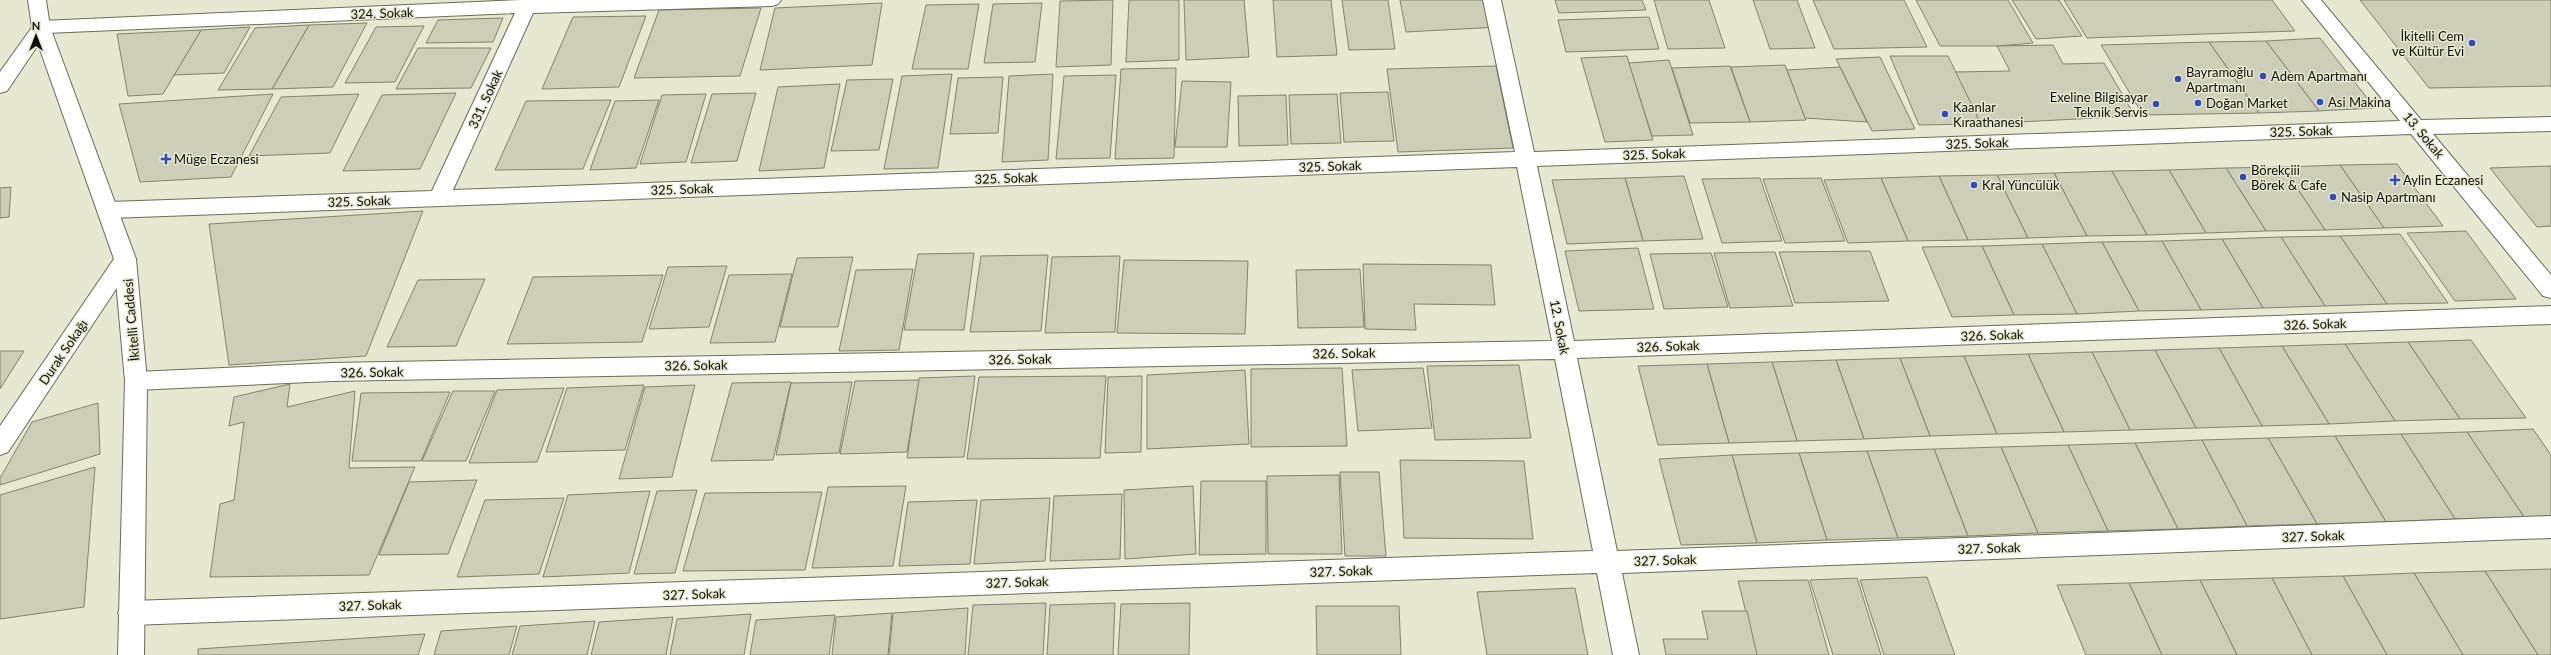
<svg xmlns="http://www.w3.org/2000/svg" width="2551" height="655" font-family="Lato,sans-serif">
<rect width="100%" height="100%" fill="#e7e8d1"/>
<g fill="#cdceb7" stroke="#82836e">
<path d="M1113,0L1111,65L1056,67L1060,1Z"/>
<path d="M1129,0H1179V60L1126,62Z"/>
<path d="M1184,0H1244L1249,57L1186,60Z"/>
<path d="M1273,0H1331L1337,55L1277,57Z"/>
<path d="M1342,0H1388L1395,49L1349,50Z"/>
<path d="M1400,0H1492L1499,27L1406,32Z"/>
<path d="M1555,0H1642L1646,10L1559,13Z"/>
<path d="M1654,0H1709L1725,48L1668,49Z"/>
<path d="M1753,0H1797L1815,48L1770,49Z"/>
<path d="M1813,0H1904L1927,47L1834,49Z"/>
<path d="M1916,0H2008L2033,43L1997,46H1940Z"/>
<path d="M2012,0H2059L2082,36L2036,39Z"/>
<path d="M2064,0H2272L2295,31L2087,38Z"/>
<path d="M2360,0H2551V86L2429,88Z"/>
<path d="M882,3L872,65L760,70L775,8Z"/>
<path d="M1042,3L1035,62L984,63L993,4Z"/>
<path d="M979,4L968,69H912L926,5Z"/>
<path d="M761,8L740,76L634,78L659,10Z"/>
<path d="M646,16L619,87L542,89L573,17Z"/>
<path d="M1649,17L1659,49L1566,52L1558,20Z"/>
<path d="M503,18L493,42L426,43L438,20Z"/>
<path d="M367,23L333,87L272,89L309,25Z"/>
<path d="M309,25L272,89L218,90L255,28Z"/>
<path d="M424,26L395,82L345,83L376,27Z"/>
<path d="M250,27L224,73L174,75L201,30Z"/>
<path d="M201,30L163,94L128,96L117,34Z"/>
<path d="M2320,38L2375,108L2319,111L2266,41Z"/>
<path d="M2266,41L2319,111L2259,113L2209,42Z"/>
<path d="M2209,42L2259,113L2143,115L2101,45Z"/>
<path d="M2053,45L2063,64L2104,63L2135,116L1981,124L1955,72L2010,71L1997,46Z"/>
<path d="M418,48H491L471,88L396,89Z"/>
<path d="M1627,56L1653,140L1605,142L1581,58Z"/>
<path d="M1890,56H1948L1981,124L1919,125Z"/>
<path d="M1880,57L1915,129L1872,131L1836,59Z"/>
<path d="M1669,60L1693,135L1652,136L1629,63Z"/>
<path d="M1785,65L1806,120L1750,122L1731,67Z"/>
<path d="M1496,66L1513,148L1398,152L1387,69Z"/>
<path d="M1730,66L1750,122L1690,123L1672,68Z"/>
<path d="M1840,67L1867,122L1805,118L1787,70Z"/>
<path d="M1176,68L1174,158L1115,159L1121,69Z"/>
<path d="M952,74L938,168L884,169L902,76Z"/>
<path d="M1053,74L1048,160L1002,162L1009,76Z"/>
<path d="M1116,75L1110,158L1056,159L1064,76Z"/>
<path d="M1003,77L998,133L950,134L958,78Z"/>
<path d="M893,79L879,150L831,151L847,80Z"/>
<path d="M1182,81L1231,82L1227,147H1175Z"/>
<path d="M840,84L824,168L759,171L778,87Z"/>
<path d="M1388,92L1394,141L1344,142L1340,93Z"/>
<path d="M456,93L420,169L343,171L382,95Z"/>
<path d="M756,93L737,161L691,163L712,94Z"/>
<path d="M273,94L231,177L140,182L119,104Z"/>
<path d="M359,94L330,153L249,156L281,97Z"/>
<path d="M706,94L686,162L640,164L662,95Z"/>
<path d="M1337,94L1341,143L1291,144L1289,95Z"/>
<path d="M1286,95L1288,145L1239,146L1238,96Z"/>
<path d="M611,100L583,169L495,170L526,101Z"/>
<path d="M659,100L636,168L590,170L615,101Z"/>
<path d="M2397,164L2443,226L2384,228L2340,165Z"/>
<path d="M2340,165L2384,228L2325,230L2283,167Z"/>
<path d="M2551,166V226L2537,227L2490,168Z"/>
<path d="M2283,167L2325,230L2266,231L2226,168Z"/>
<path d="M2226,168L2266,231L2206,233L2169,170Z"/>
<path d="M2169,170L2206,233L2147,235L2112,171Z"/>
<path d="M2112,171L2147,235L2087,236L2054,173Z"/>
<path d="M2054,173L2087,236L2028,238L1997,175Z"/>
<path d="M1997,175L2028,238L1968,240L1939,176Z"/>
<path d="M1684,176L1703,239L1643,241L1625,178Z"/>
<path d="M1939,176L1968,240L1908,241L1881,178Z"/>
<path d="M1625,178L1643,241L1567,244L1552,180Z"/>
<path d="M1760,178L1782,241L1722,243L1702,179Z"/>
<path d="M1821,178L1845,241L1785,243L1763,179Z"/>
<path d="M1881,178L1908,241L1848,243L1824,180Z"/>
<path d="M11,187L9,217L0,218V188Z"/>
<path d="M423,211L366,356L229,365L209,224Z"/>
<path d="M2466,231L2516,299L2455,301L2407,233Z"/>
<path d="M2400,234L2448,303L2387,304L2340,236Z"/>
<path d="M2340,236L2387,304L2325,306L2281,237Z"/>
<path d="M2281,237L2325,306L2263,308L2222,239Z"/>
<path d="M2222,239L2263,308L2201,310L2162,241Z"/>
<path d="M2162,241L2201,310L2139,311L2102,242Z"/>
<path d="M2102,242L2139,311L2077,314L2042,244Z"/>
<path d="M2042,244L2077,314L2014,315L1982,246Z"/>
<path d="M1982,246L2014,315L1952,317L1922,247Z"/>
<path d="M1638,248L1654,309L1579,311L1565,251Z"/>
<path d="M1870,251L1889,301L1795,303L1779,252Z"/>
<path d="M1775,252L1793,306L1730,308L1714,253Z"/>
<path d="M974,253L964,330H904L918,254Z"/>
<path d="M1711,253L1728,307L1664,309L1650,254Z"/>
<path d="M1048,255L1041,331L970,332L981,256Z"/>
<path d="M1120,256L1115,332L1045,333L1052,257Z"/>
<path d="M853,257L838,327H780L797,258Z"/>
<path d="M1124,260L1248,261L1245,334L1117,333Z"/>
<path d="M1363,264L1491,265L1495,305L1414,304L1416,330L1365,329Z"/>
<path d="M727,266L709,327L649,329L668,267Z"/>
<path d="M913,269L899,350L839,351L856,270Z"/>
<path d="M1360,269L1364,327L1298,328L1296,270Z"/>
<path d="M792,274L775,342L710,343L729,275Z"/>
<path d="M663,275L642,342L507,344L533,277Z"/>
<path d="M485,279L456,346L387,347L418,280Z"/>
<path d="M2471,340L2526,418L2460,419L2408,342Z"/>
<path d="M2408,342L2460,419L2395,421L2345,344Z"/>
<path d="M2345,344L2395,421L2329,424L2282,346Z"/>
<path d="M2282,346L2329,424L2262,426L2219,348Z"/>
<path d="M2219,348L2262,426L2196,428L2155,350Z"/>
<path d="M2155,350L2196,428L2130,430L2092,352Z"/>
<path d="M0,351H24L0,389Z"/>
<path d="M2092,352L2130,430L2064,432L2028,354Z"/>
<path d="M2028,354L2064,432L1997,434L1964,356Z"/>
<path d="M1964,356L1997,434L1930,436L1900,358Z"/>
<path d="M1900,358L1930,436L1864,439L1836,360Z"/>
<path d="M1836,360L1864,439L1797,441L1772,362Z"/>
<path d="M1772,362L1797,441L1729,443L1707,364Z"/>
<path d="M1707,364L1729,443L1658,445L1638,366Z"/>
<path d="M1519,365L1531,438L1435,440L1427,366Z"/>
<path d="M1342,368L1347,446L1251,447V369Z"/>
<path d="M1423,368L1432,428L1358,431L1352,370Z"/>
<path d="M1245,370L1249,444L1147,449V375Z"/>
<path d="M975,376L964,457L907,458L919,378Z"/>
<path d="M1106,376L1100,458L967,459L979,377Z"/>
<path d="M1142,376L1141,452L1105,453L1108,377Z"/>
<path d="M919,380L907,452L840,454L855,381Z"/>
<path d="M791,382L773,460L711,461L732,383Z"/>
<path d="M852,382L839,453L776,455L791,383Z"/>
<path d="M290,384L287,407L355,391L349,468L415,467L369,575L210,577L220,504L234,500L244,422L229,426L234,397Z"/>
<path d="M644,385L625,450L546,452L567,388Z"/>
<path d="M695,385L672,477L619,479L645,387Z"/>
<path d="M564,388L537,462L469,463L497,390Z"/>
<path d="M453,391H495L466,461H422Z"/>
<path d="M450,392L421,461H352L361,393Z"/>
<path d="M98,403L100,454L0,485V478L32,422Z"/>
<path d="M2533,429L2551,455V516L2524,517L2467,432Z"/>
<path d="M2467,432L2524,517L2455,519L2401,434Z"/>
<path d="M2401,434L2455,519L2386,522L2335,436Z"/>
<path d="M2335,436L2386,522L2317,524L2268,438Z"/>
<path d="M2268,438L2317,524L2247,526L2202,440Z"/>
<path d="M2202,440L2247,526L2178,529L2135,443Z"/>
<path d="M2135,443L2178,529L2108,531L2068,445Z"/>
<path d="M2068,445L2108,531L2038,533L2001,447Z"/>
<path d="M2001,447L2038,533L1968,536L1934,449Z"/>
<path d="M1934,449L1968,536L1898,538L1867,451Z"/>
<path d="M1867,451L1898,538L1827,540L1799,453Z"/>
<path d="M1799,453L1827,540L1757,543L1732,455Z"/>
<path d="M1732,455L1757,543L1681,545L1659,459Z"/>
<path d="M1400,460L1524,461L1533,539L1404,538Z"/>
<path d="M95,467L84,607L0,619V495Z"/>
<path d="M1340,472H1379L1386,556H1345Z"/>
<path d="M1339,475L1342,554H1268L1267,476Z"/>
<path d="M477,480L448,554L379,555L409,482Z"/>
<path d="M1201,481H1266V554L1199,555Z"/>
<path d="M906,486L893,566L812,568L828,487Z"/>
<path d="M1193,486L1196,554L1125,559L1124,490Z"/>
<path d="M697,490L675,573L634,574L657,491Z"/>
<path d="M650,491L629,573L543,577L568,495Z"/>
<path d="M822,492L805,570L683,571L705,493Z"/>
<path d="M1122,494L1120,559L1050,561L1054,496Z"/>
<path d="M564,498L539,574L457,577L485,500Z"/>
<path d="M1050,498L1045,561L974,564L981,500Z"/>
<path d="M977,500L970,564L899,566L908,502Z"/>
<path d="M2551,569V655H2538L2485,571Z"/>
<path d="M2485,571L2538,655H2463L2414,573Z"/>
<path d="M2414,573L2463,655H2387L2343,576Z"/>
<path d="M2343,576L2387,655H2312L2272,578Z"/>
<path d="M1927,577L1955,655H1884L1860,580Z"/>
<path d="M1857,578L1881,655H1833L1810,580Z"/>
<path d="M2272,578L2312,655H2237L2200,580Z"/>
<path d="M1808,580L1829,655H1757L1738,581Z"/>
<path d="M2200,580L2237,655H2162L2129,583Z"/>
<path d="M2129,583L2162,655H2086L2057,585Z"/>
<path d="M1575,588L1588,655H1487L1477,592Z"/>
<path d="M1046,603L1043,655H968L973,605Z"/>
<path d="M1115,603L1113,655H1047L1050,605Z"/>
<path d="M1190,603L1189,655H1118L1121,604Z"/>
<path d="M1316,606H1399L1401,655H1317Z"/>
<path d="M968,608L965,655H889L893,613Z"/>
<path d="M1702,611H1747L1757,655H1666L1663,639H1708Z"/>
<path d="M892,613L888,655H832L836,617Z"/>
<path d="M751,614L744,655H670L677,619Z"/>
<path d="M835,615L829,655H750L756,620Z"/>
<path d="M673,617L666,655H591L599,622Z"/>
<path d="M595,621L587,655H512L520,626Z"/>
<path d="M517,626L509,655H434L441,631Z"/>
<path d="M425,634L418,655H198V649Z"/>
</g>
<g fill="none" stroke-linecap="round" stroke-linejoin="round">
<g stroke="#6c6d58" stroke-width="2">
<g id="minor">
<path d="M521,0H781L778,4L772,6L533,13L453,190L1515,152L1483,0H1501L1534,152L2400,121L2302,0H2321L2421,120L2551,117V131L2433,134L2551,275V298L2543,296L2411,134L1537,166L1574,341L2551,306V324L1577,358L1617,551L2551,516V538L1622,573L1639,655H1613L1597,573L131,625L122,621L118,613L122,605L131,601L1593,551L1555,359L332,381L136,390L128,387L125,381L128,375L136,372L332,363L1552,341L1517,167L109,218L102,215L99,210L102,205L109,202L432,191L515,13L46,33L7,91L0,93V72L35,23L41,21Z"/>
<path d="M125,251L132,253L136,259L132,265L8,452L0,455V426L118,253Z"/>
</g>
</g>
<g stroke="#6c6d58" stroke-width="2">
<path id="tertiary" d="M28,0H46L50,27L136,259L147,381L144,655H118L125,381L114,259L32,27Z"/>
</g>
<use href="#minor" fill="#fff" fill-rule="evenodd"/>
<use href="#tertiary" fill="#fff" fill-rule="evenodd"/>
</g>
<g fill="#314bbc" stroke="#e7e8d1" stroke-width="1.5">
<circle cx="2472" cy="43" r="4"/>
<circle cx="2263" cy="76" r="4"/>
<circle cx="2178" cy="79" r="4"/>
<circle cx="2320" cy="102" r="4"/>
<circle cx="2198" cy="103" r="4"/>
<circle cx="2156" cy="104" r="4"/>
<circle cx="1945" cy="114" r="4"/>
<path d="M164 153h4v4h4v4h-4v4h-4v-4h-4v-4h4z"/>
<circle cx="2243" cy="177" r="4"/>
<path d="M2393 174h4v4h4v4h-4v4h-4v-4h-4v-4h4z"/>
<circle cx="1974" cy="185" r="4"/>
<circle cx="2333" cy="197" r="4"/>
</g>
<g text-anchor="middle" stroke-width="3" stroke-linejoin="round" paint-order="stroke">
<g font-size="13" fill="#0f0f07" stroke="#e7e8d1">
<text transform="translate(382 13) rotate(-2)" y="5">324. Sokak</text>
<text transform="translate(485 99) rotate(-65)" y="5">331. Sokak</text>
<text transform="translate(2301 131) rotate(-2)" y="5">325. Sokak</text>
<text transform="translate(2424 135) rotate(50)" y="5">13. Sokak</text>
<text transform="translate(1977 143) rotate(-2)" y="5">325. Sokak</text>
<text transform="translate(1654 154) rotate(-2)" y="5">325. Sokak</text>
<text transform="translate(1330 166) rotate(-2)" y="5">325. Sokak</text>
<text transform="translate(1006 178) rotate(-2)" y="5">325. Sokak</text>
<text transform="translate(682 189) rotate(-2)" y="5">325. Sokak</text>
<text transform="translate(359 201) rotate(-2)" y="5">325. Sokak</text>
<text transform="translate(131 320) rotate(-95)" y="5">İkitelli Caddesi</text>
<text transform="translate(2315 324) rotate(-2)" y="5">326. Sokak</text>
<text transform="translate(1560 327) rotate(79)" y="5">12. Sokak</text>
<text transform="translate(1992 335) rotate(-2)" y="5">326. Sokak</text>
<text transform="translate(1668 346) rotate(-2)" y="5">326. Sokak</text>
<text transform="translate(63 352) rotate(-56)" y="5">Durak Sokağı</text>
<text transform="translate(1344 353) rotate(-1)" y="5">326. Sokak</text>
<text transform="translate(1020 359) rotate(-1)" y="5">326. Sokak</text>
<text transform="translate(696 365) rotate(-1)" y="5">326. Sokak</text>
<text transform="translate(372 372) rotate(-1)" y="5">326. Sokak</text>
<text transform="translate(2313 536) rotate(-2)" y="5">327. Sokak</text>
<text transform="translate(1989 548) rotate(-2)" y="5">327. Sokak</text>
<text transform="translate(1665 560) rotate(-2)" y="5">327. Sokak</text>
<text transform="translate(1341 571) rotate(-2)" y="5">327. Sokak</text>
<text transform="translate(1017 582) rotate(-2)" y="5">327. Sokak</text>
<text transform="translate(694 594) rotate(-2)" y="5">327. Sokak</text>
<text transform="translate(370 605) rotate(-2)" y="5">327. Sokak</text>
</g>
<g font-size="13" fill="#0f0f07" stroke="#e7e8d1" text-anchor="start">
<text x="2464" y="41" text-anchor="end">İkitelli Cem<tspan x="2464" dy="15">ve Kültür Evi</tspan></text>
<text x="2186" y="77">Bayramoğlu<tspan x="2186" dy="15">Apartmanı</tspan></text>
<text x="2271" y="81">Adem Apartmanı</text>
<text x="2148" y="102" text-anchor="end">Exeline Bilgisayar<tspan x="2148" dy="15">Teknik Servis</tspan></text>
<text x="2328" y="107">Asi Makina</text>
<text x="2206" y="108">Doğan Market</text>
<text x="1953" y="112">Kaanlar<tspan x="1953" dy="15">Kıraathanesi</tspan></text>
<text x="174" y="164">Müge Eczanesi</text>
<text x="2251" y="175">Börekçiii<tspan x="2251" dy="15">Börek &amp; Cafe</tspan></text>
<text x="2403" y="185">Aylin Eczanesi</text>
<text x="1982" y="190">Kral Yüncülük</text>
<text x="2341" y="202">Nasip Apartmanı</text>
</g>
</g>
<g transform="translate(36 36)" stroke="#e7e8d1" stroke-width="3" paint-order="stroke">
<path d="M0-3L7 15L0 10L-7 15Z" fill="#0f0f07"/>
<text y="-6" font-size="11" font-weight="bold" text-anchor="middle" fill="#0f0f07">N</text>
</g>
</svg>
